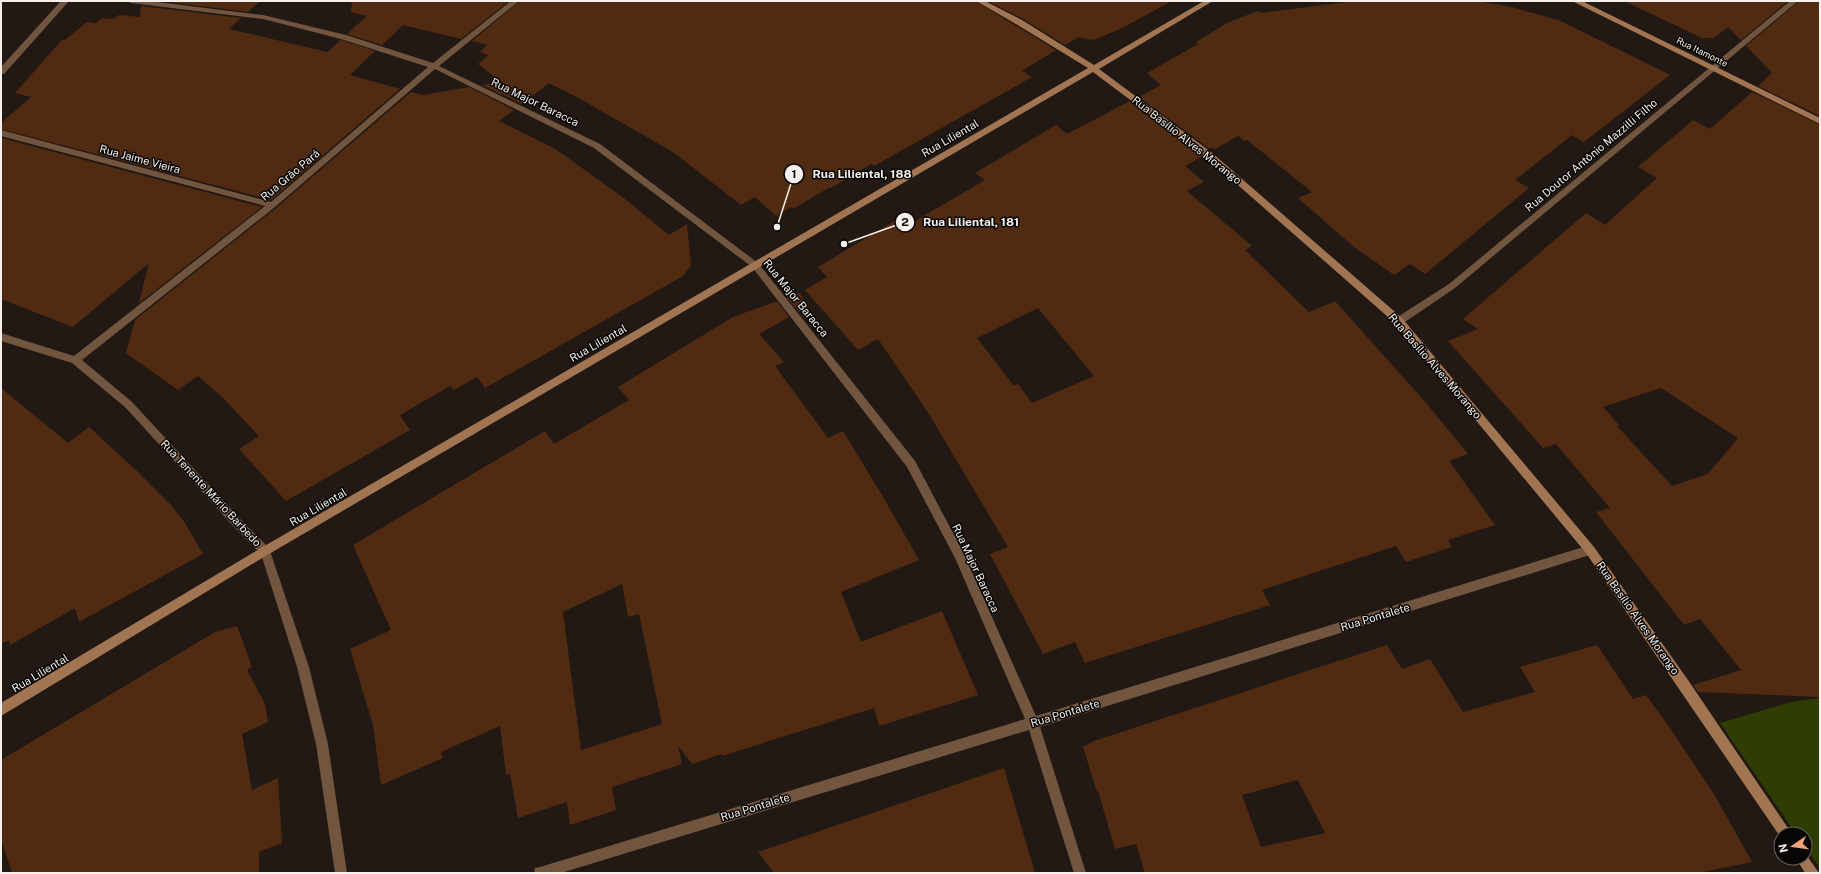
<svg xmlns="http://www.w3.org/2000/svg" width="1821" height="874" font-family="'Public Sans',sans-serif">
<rect width="100%" height="100%" fill="#221914"/>
<path fill="#2f3c02" d="M1820,698V868L1805,846V834H1796L1720,723L1791,702Z"/>
<g fill="#502b12" fill-rule="evenodd">
<path d="M161,1H260L248,12Z"/>
<path d="M352,1H509L461,39L403,25L382,45L347,34L367,16L351,12Z"/>
<path d="M520,1H975L1056,50L1022,71L1032,77L874,166L871,164L831,188L830,187L793,209L791,207L776,216L755,197L741,205L673,152L575,96L549,83L522,104L482,85L501,82L478,64L489,55L480,52L487,45L472,41Z"/>
<path d="M988,1H1172L1124,27L1096,39L1091,40L1078,37L1065,45L1023,19Z"/>
<path d="M1355,1H1477L1512,7L1561,21L1670,75L1584,142L1572,135L1515,180L1529,188L1425,274L1410,264L1394,275L1354,247L1298,198L1312,192L1247,140L1245,141L1238,136L1215,149L1212,147L1210,149L1139,97L1161,85L1147,73L1198,44L1196,42L1229,22L1258,11L1261,13Z"/>
<path d="M1624,1H1788L1741,40L1728,27L1714,38H1702Z"/>
<path d="M1799,1H1820V116L1758,86L1772,73L1746,46Z"/>
<path d="M141,6L241,18L229,29L327,52L341,40L375,51L350,75L400,89L271,200L1,129V123L31,97L15,93L62,40H65L87,22L96,23L102,18L114,19L119,15L140,17Z"/>
<path d="M469,87L514,110L499,121L557,150L625,199L669,235L687,224L691,265L683,276L485,388L477,377L454,390L450,386L400,415L410,430L286,501L239,449L259,436L221,396L198,376L178,390L126,353L135,320L276,208L411,92L423,95Z"/>
<path d="M1752,92L1820,125V697L1698,692L1693,685L1741,670L1700,619L1684,625L1596,512L1610,508L1556,444L1543,448L1448,341L1478,329L1463,319L1586,213L1605,225L1657,178L1638,167L1693,120L1710,129ZM1661,388L1738,438L1708,474L1672,486L1617,426L1619,425L1603,407Z"/>
<path d="M1130,101L1203,156L1185,166L1204,182L1187,191L1252,246L1245,250L1309,312L1335,301L1427,404L1468,454L1449,461L1495,525L1448,540L1452,547L1406,562L1396,546L1262,590L1270,605L1085,663L1075,642L1043,654L990,554L1008,547L929,414L878,339L858,350L805,290L827,277L818,267L906,214L915,221L985,180L975,173L1056,125L1067,134ZM1038,308L1094,376L1032,403L1018,384L1014,386L977,338Z"/>
<path d="M1,138L262,207L139,303L149,263L73,327L1,299Z"/>
<path d="M800,293L807,307L799,312L787,298Z"/>
<path d="M777,301L789,317L759,334L784,362L775,366L828,438L843,431L882,495L919,560L841,592L861,642L942,611L978,695L879,726L874,708L722,756L721,754L692,764L678,746L682,764L612,787L616,810L570,825L567,802L518,818L510,774L506,775L500,726L441,752L443,758L381,785L373,725L350,649L391,630L353,545L545,431L554,444L629,400L618,387L733,317ZM622,584L628,617L639,614L662,724L581,750L563,612Z"/>
<path d="M1,388L68,443L89,427L138,472L170,504L185,523L203,554L79,622L75,608L10,645L9,640L1,644Z"/>
<path d="M237,626L252,667L247,670L265,704L268,722L242,734L252,790L278,778L282,843L259,852V873H12L1,839V760L215,632Z"/>
<path d="M1387,645L1402,669L1430,659L1463,712L1535,692L1520,667L1597,645L1633,699L1646,695L1670,728L1714,794L1752,862L1698,873H1145L1136,844L1115,849L1098,791L1097,792L1083,747L1094,741ZM1298,780L1325,833L1261,847L1242,795Z"/>
<path d="M1004,768L1035,873H774L758,852Z"/>
</g>
<g fill="none" stroke-linecap="round" stroke-linejoin="round">
<g fill="#71553f" fill-rule="evenodd">
<path d="M61,1H69L4,74H1V67Z"/>
<path d="M127,1H149L263,15L346,35L433,63L511,1H519L439,66L600,144L758,263L915,461L963,552L1036,716L1590,545L1594,547L1595,550L1594,553L1590,555L1040,727L1086,873H1074L1029,730L561,873H534L535,868L540,867L1025,719L955,558L907,467L752,267L594,148L435,69L275,207L82,360L132,402L243,522L269,548L309,667L328,744L347,873H335L316,744L297,667L261,554L235,528L126,408L72,363L1,341V333L74,356L265,206L1,136V130L271,202L428,67L341,39L263,19L131,3Z"/>
<path d="M1790,1H1798L1455,288L1402,324H1396L1394,321L1396,318L1449,284Z"/>
</g>
<g fill="#a27552" fill-rule="evenodd">
<path d="M976,1H985L1022,20L1094,65L1204,1H1213L1099,69L1211,152L1402,318L1594,547L1688,680L1792,834H1781V838L1586,553L1396,324L1205,156L1093,72L269,554L1,716V703L261,548L1088,68L1016,24Z"/>
<path d="M1572,1H1582L1820,118V124Z"/>
<path d="M1805,853L1819,873H1805L1796,858H1805Z"/>
</g>
</g>
<g text-anchor="middle" stroke-width="3" stroke-linejoin="round" paint-order="stroke">
<g font-size="9" fill="#f6f0ed" stroke="#080604">
<text transform="translate(1702 52) rotate(26)" y="3">Rua Itamonte</text>
</g>
<g font-size="11" fill="#f6f0ed" stroke="#080604">
<text transform="translate(535 102) rotate(26)" y="4">Rua Major Baracca</text>
<text transform="translate(950 138) rotate(-30)" y="4">Rua Liliental</text>
<text transform="translate(1187 140) rotate(38)" y="4">Rua Basílio Alves Morango</text>
<text transform="translate(1591 155) rotate(-40)" y="4">Rua Doutor Antônio Mazzilli Filho</text>
<text transform="translate(140 159) rotate(15)" y="4">Rua Jaime Vieira</text>
<text transform="translate(290 175) rotate(-40)" y="4">Rua Grão Pará</text>
<text transform="translate(796 298) rotate(51)" y="4">Rua Major Baracca</text>
<text transform="translate(598 343) rotate(-30)" y="4">Rua Liliental</text>
<text transform="translate(1435 366) rotate(49)" y="4">Rua Basílio Alves Morango</text>
<text transform="translate(211 493) rotate(47)" y="4">Rua Tenente Mário Barbedo</text>
<text transform="translate(318 507) rotate(-30)" y="4">Rua Liliental</text>
<text transform="translate(976 568) rotate(65)" y="4">Rua Major Baracca</text>
<text transform="translate(1375 617) rotate(-17)" y="4">Rua Pontalete</text>
<text transform="translate(1638 618) rotate(55)" y="4">Rua Basílio Alves Morango</text>
<text transform="translate(40 673) rotate(-31)" y="4">Rua Liliental</text>
<text transform="translate(1065 713) rotate(-17)" y="4">Rua Pontalete</text>
<text transform="translate(755 807) rotate(-17)" y="4">Rua Pontalete</text>
</g>
</g>
<path fill="none" stroke="#f6f0ed" stroke-width="1.5" d="M777 227L794 174M844 244L905 222"/>
<g fill="#f6f0ed" stroke="#080604" stroke-width="1.5">
<circle cx="777" cy="227" r="4"/>
<circle cx="844" cy="244" r="4"/>
<circle cx="794" cy="174" r="10"/>
<circle cx="905" cy="222" r="10"/>
</g>
<g font-size="12" text-anchor="middle" font-weight="bold" fill="#111">
<text x="794" y="178">1</text>
<text x="905" y="226">2</text>
</g>
<g font-size="12" text-anchor="middle" font-weight="bold" fill="#f6f0ed" stroke="#080604" stroke-width="3" stroke-linejoin="round" paint-order="stroke">
<text x="862" y="178">Rua Liliental, 188</text>
<text x="971" y="226">Rua Liliental, 181</text>
</g>
<rect width="1821" height="874" fill="none" stroke="#f6f0ed" stroke-width="4"/>
<g transform="translate(1793 846) rotate(257)"><circle r="19" fill="#080604" stroke="#676461"/>
<path d="M0-3L7 15L0 10L-7 15Z" fill="#f1a27b"/>
<text y="-6" font-size="11" font-weight="bold" text-anchor="middle" fill="#f6f0ed">N</text>
</g>
</svg>
